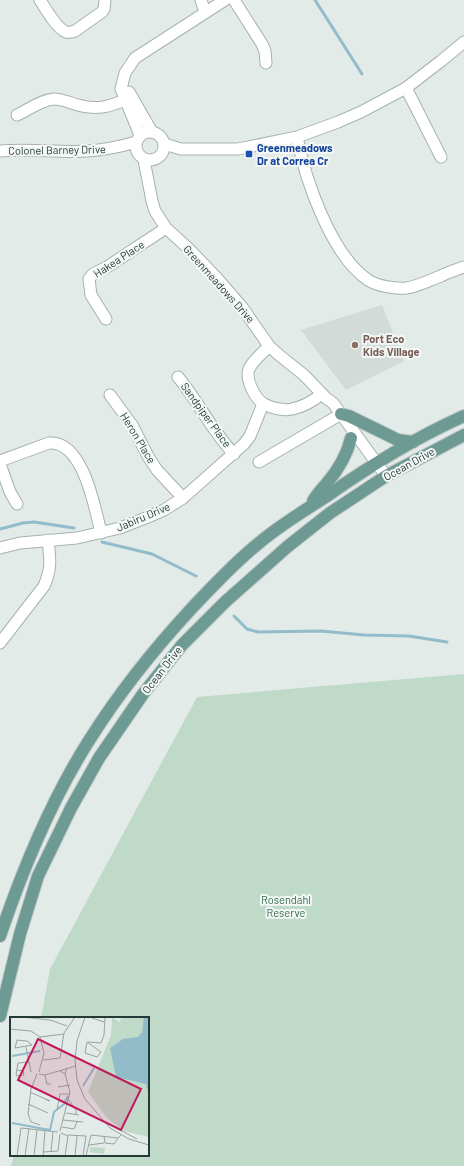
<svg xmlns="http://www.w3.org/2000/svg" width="464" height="1166" font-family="Barlow,sans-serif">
<rect width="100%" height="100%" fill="#e3ebe8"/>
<path fill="#d2dbd7" d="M382,305L404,361L346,390L301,330Z"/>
<path fill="#bfdac8" d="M464,674V1166H11L14,1155H148V1018H41L50,969L197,697Z"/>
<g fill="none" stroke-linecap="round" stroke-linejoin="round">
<g stroke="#92bcca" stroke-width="3">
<path d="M315,0L362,74"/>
<path d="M0,529L23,523L34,522L74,528"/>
<path d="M102,542L152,554L196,576"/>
<path d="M234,616L247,629L258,632L321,631L364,635L409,636L447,642"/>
</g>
<g stroke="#a6b2af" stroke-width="13">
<g id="minor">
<path d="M40,0C45,8 57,29 66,32C69,33 72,32 75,31L102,12L104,9L105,0"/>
<path d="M201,0L205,12"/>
<path d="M234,0L262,44L265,51L266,63"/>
<path d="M406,88L441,157"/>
<path d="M129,92L152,132"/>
<path d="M17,115C28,110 41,100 54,99C62,99 70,103 78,105C97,111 113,106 131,97"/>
<circle cx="150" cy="146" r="14"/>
<path d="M140,135L121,89L125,73L135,58L225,0"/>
<path d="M297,137C305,179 331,255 368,280C377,286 395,289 406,288C419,286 430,280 441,276C448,272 456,270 464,267"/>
<path d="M164,144L181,149H238L297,137L338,122L361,112L406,88L441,61L464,42"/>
<path d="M0,151C29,148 58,153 87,151C104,150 119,147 136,142"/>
<path d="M144,160L152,201L155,211L166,228L189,249L216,277L242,307L269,346L279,355L304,375L326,398L333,403L386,476"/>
<path d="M106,319L91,295L89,279L93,274L107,267L166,228"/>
<path d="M269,346C263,353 253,360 249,369C245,379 255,399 264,404C271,408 284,411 292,409C303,407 313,401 322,394"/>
<path d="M178,377C198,401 212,431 234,454"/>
<path d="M110,395L132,425L149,458L157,470L183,498"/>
<path d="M0,461L49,443C83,440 95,508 101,533"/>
<path d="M259,462L336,417"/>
<path d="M0,464L10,492L17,504"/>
<path d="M0,548L20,543L77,538L120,528L148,517L164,510L183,498L244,444L250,436L263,404"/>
<path d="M0,643L44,586C52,568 50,559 48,540"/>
</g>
</g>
<g stroke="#c2c8c7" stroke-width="14">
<g id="major">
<path d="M341,414L349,416L398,440L413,442"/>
<path d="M313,501C317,494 322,489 327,483C338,470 347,455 351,438"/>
<path d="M0,936C23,868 51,800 90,739C119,693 154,649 192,608C213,586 234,563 259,543C280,525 304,511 327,496C371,465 415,438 464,416"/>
<path d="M0,1016L20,934L38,876L71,808L99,758L143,694L182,645L225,602L287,547L330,513L386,476L464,435"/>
</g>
</g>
<use href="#minor" stroke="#fff" stroke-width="11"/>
<use href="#major" stroke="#6d9b94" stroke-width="12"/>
</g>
<rect fill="#1a4fb4" stroke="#f3f8f6" stroke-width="1.5" x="245" y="150" width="8" height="8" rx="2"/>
<circle fill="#8d6e63" stroke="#f3f8f6" stroke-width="1.5" cx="355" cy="345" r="4"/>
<g text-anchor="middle" stroke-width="4" stroke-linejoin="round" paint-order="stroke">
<g font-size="11" font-weight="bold" fill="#164399" stroke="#f3f8f6" text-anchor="start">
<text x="257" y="152">Greenmeadows<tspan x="257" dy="13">Dr at Correa Cr</tspan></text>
</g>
<g font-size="11" fill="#253a37" stroke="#f3f8f6">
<text transform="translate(57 150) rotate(-1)" y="4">Colonel Barney Drive</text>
<text transform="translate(119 259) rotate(-33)" y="4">Hakea Place</text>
<text transform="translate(219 284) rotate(48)" y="4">Greenmeadows Drive</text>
<text transform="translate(206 415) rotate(54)" y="4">Sandpiper Place</text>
<text transform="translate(138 438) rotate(59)" y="4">Heron Place</text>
<text transform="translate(409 464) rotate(-29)" y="4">Ocean Drive</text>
<text transform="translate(143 517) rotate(-23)" y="4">Jabiru Drive</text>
<text transform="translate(162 670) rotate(-52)" y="4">Ocean Drive</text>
</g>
<g font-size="11" font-weight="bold" fill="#785e54" stroke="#f3f8f6" text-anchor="start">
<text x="363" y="343">Port Eco<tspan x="363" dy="13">Kids Village</tspan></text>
</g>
<g font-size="11" fill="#346c4f" stroke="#f3f8f6">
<text x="286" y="904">Rosendahl<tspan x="286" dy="13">Reserve</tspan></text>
</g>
</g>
<g transform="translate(10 1017)">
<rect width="139" height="139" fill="#e3ebe8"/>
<path d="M102,0L109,5L112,0H139V120L114,114L96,100L78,75L101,18ZM80,130L95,131L94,137L80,135Z" fill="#bfdac8"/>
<path d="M134,0H139V78L136,67L106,60L100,31L113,22L128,20L132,15Z" fill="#92bcca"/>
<path fill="none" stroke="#92bcca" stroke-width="2" d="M2,39L30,34M73,69L84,51M2,106L40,113L44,95L54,87L58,79"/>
<path fill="none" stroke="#97a4a1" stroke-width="1" d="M12,0L40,3L57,9M75,0L67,24L65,43L67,63L75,82L100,111L119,122L139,128M82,1L94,5M0,12L21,14L30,20L34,36L29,55M30,20L54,17M7,23L17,24L22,28L5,31ZM77,25L91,35L87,40L75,36ZM78,25L91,26L94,18L95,0M16,30L21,55M33,43L50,41L54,16L65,0M7,53L13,54L14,58L7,59L6,58L8,46L18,45M50,54L55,57L57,51M27,57L21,72L18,97L21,105L30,108M29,57L35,58L66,49M35,58L37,67H41M48,70L60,68M20,75L40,84L35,82M58,82L66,93V98M18,87L38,96M47,93L50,77H60M56,96L69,98M53,103L73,105M97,106L127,122M52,110L64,112L67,105M50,114L60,75L55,57M51,116L58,119L55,139M58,118L76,119L73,139M94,119L95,126L104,127L108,121M79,128L94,126M33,135L48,134L50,117M41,135L43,115M7,139L11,111L48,115M15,139L19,111M24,139L27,113M33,139L35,114M65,139L67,119M76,139L81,118L108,121L111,118"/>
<path fill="#c2185b" fill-opacity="0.15" stroke="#c2185b" stroke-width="2" d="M28,22L131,72L111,113L8,63Z"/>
<rect width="139" height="139" fill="none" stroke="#253a37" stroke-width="2"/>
</g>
</svg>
